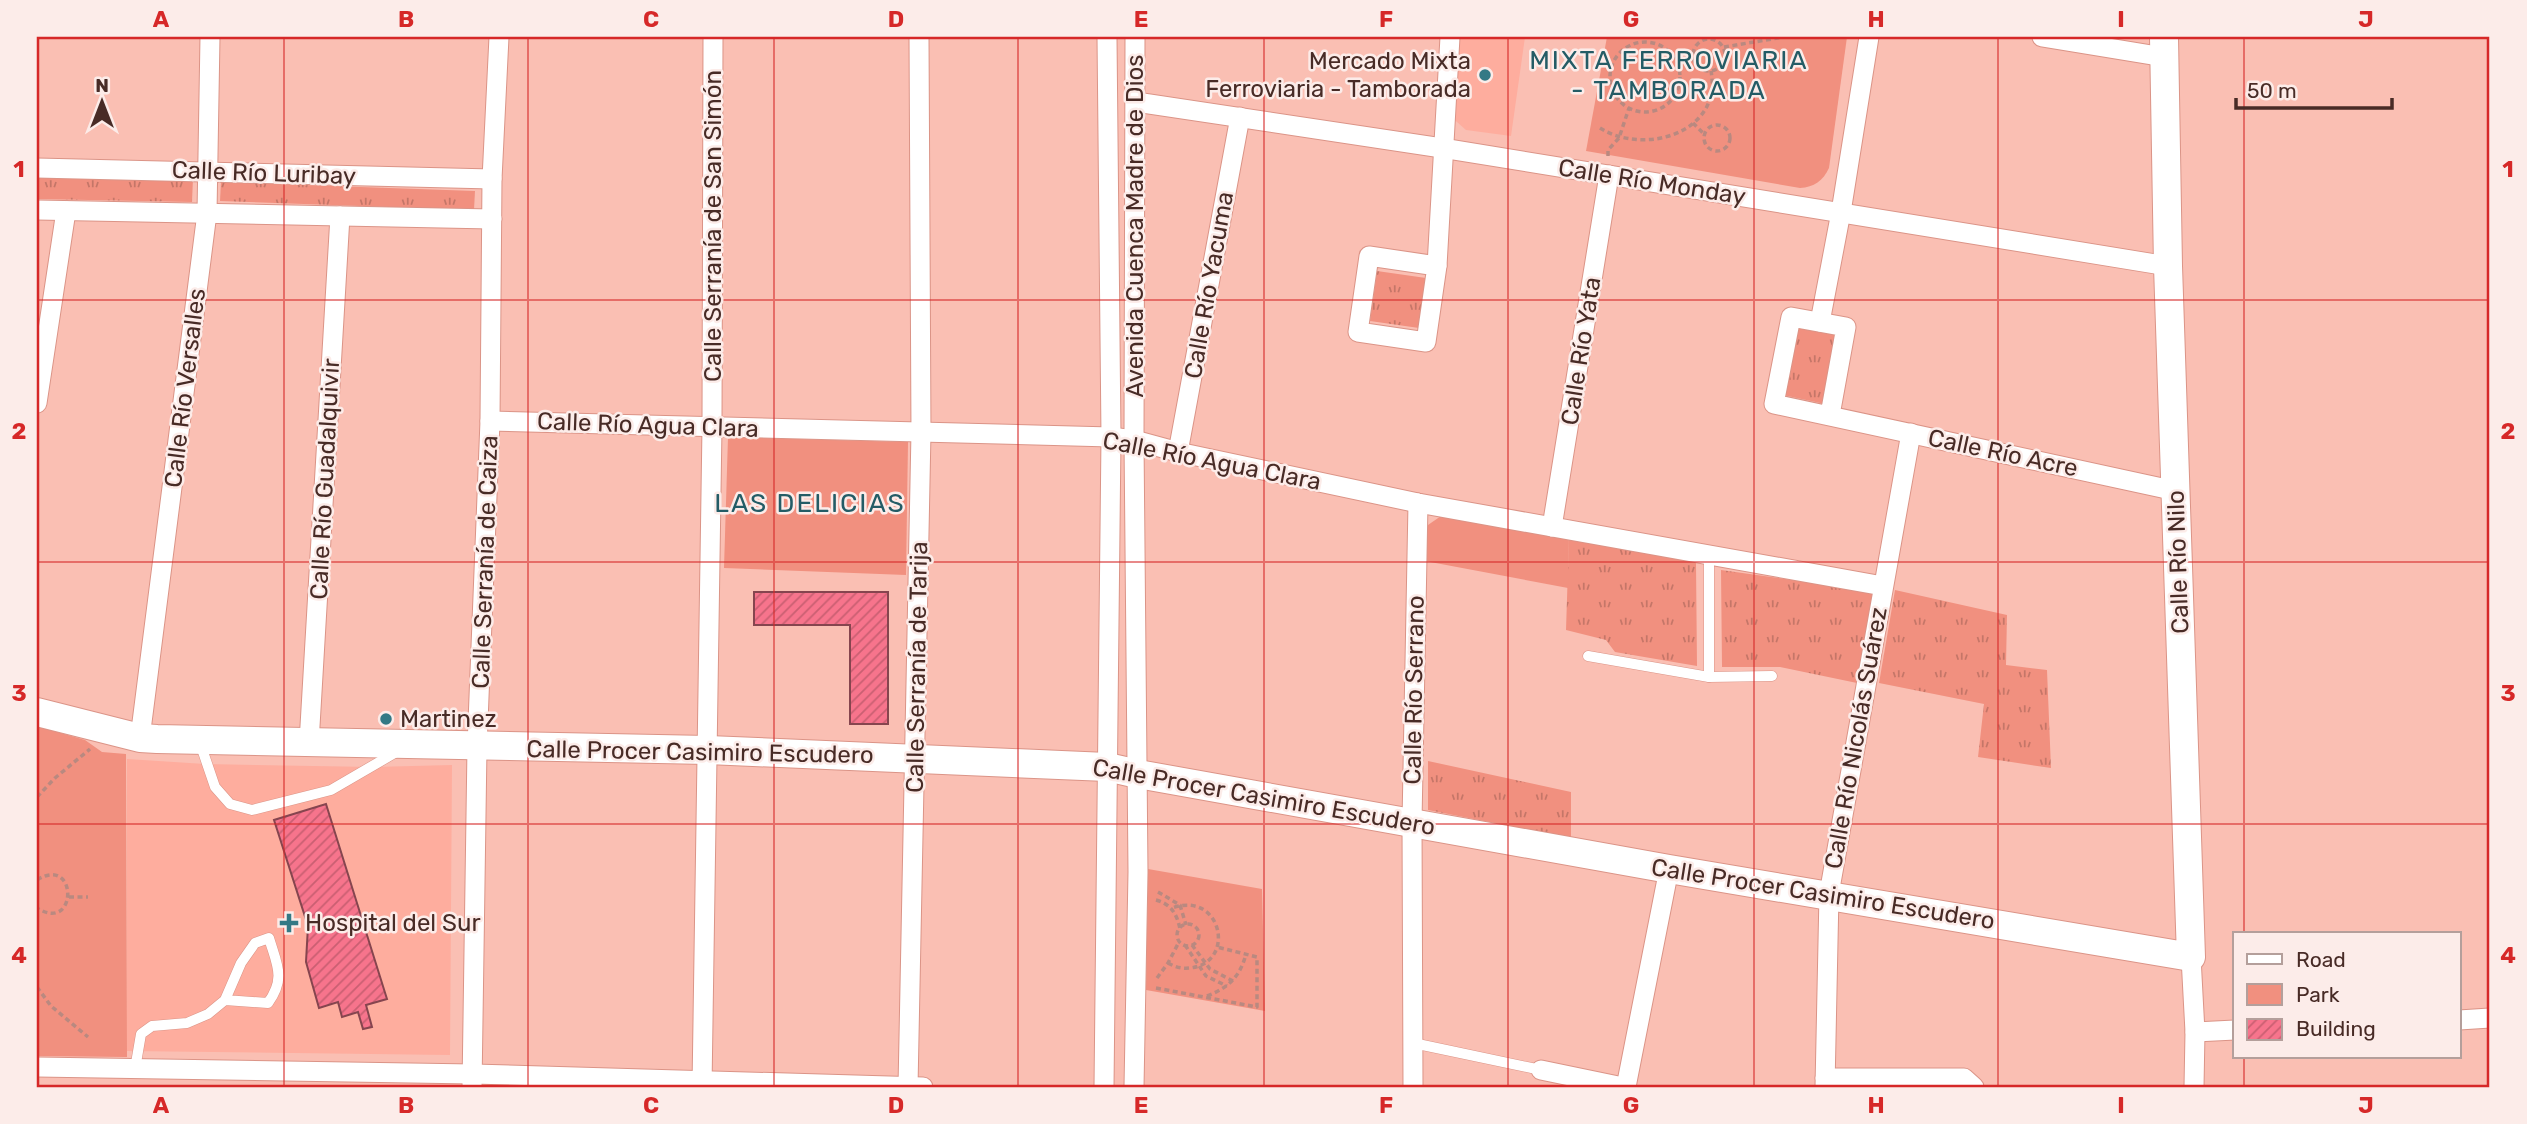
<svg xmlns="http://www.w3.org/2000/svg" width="2527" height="1124" font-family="Rubik,sans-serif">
<defs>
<pattern id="grass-tufts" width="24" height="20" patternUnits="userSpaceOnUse" patternTransform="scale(1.75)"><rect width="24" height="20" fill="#f1907f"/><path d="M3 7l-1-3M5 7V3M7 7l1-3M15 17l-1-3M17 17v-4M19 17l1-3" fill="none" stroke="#c57668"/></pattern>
<pattern id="building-hatch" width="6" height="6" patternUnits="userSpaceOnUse" patternTransform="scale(1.75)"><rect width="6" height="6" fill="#f7748c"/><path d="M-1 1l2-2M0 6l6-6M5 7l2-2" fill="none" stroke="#ca5f72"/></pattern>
</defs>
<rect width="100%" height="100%" fill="#fabfb3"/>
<g fill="#fead9e">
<path d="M1454,37H1525L1511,136L1466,130L1448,114Z"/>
<path d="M127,759L205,764L373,767L452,765L450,1055L127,1051Z"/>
</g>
<g fill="url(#grass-tufts)">
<path d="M37,177L193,178L192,202L37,199Z"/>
<path d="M221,182L475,191L474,210L220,201Z"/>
<path d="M1377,271L1426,278L1419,328L1370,321Z"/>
<path d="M1797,327L1838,335L1825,404L1783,395Z"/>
<path d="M1569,536L1696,563L1697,666L1615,652L1606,640L1566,630Z"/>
<path d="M1721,570L1873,591L1857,683L1780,667H1722Z"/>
<path d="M1895,590L2007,615L2006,665L2047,670L2051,768L1978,757L1984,704L1879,683Z"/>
<path d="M1428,761L1571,792V838L1428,810Z"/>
</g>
<g fill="#f1907f">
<path d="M1607,37H1847L1829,168C1823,181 1814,187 1800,188L1586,151Z"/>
<path d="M728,437L908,442L906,575L724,568Z"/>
<path d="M1441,516L1569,536L1568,588L1425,561L1428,525Z"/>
<path d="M37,726L85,740L102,752L126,754L127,1057L37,1056Z"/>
<path d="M1148,869L1262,889L1265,1011L1146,990Z"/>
</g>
<g fill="url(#building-hatch)" stroke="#86454f" stroke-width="2">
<path d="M754,592H888V724H850V625H754Z"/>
<path d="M326,804L387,999L366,1005L372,1027L363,1029L358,1012L342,1017L338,1002L319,1008L306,962L308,926L274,820Z"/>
</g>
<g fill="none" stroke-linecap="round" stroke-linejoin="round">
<g stroke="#db9487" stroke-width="11">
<g id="lane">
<path d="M1709,556V677"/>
<path d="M1588,656L1709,677L1772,676"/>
<path d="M200,743L215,787L230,804L252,810L331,790L398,751"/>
<path d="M1413,1043L1541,1070"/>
<path d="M135,1069L141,1034L152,1026L187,1023L208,1014L225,1000L241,963L255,943L269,938C277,965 286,978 268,1003L225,1000"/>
</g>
</g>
<g stroke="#db9487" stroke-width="21">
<g id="street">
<path d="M2042,37L2164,57"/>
<path d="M1136,102L1442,148L2168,266"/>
<path d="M37,168L492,179"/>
<path d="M37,210L492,219"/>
<path d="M1369,256L1437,266L1426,342L1358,332Z"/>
<path d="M1437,266L1450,37"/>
<path d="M1820,322L1841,212L1869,37"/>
<path d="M37,403L66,211"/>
<path d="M1830,415L1846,327L1791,317L1774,404L2176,491"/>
<path d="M490,421L1111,437L1134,440L1178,452L1418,503L1883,586"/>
<path d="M1178,452L1240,117"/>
<path d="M1552,527L1609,175"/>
<path d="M140,738L207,213L210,37"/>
<path d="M309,743L340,216"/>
<path d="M2191,957L2195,1032L2194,1087"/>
<path d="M2459,1020L2490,1018"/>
<path d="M2195,1032L2235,1030"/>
<path d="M37,1067L473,1074L923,1087"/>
<path d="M1541,1070L1623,1087"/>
<path d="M1825,1078H1964L1974,1087"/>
<path d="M472,1087L477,747L490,421L492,179L499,37"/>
<path d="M702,1087L712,427L713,37"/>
<path d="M908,1087L921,432L919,37"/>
<path d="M1104,1087L1111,437L1107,37"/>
<path d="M1134,1087L1138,872L1134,440L1135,37"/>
<path d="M1413,1087L1412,822L1418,503"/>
<path d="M1626,1087L1669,869"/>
<path d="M1825,1087L1829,894L1911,433"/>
</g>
</g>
<g stroke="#db9487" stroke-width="30">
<path id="secondary" d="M37,712L140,738L157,739L708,750L1107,767L1138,774L1669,869L2191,957L2168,266L2164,37"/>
</g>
<g stroke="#b98980" stroke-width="3.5" stroke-dasharray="5 3.5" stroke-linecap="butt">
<circle cx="1709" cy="55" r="16"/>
<circle cx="1645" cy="77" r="35"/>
<path d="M1724,47L1784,37"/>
<path d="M1693,123L1704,134"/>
<circle cx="1717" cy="138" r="13"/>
<path d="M1600,128C1644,156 1723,133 1711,71"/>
<path d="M1608,156V150L1619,138L1629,108"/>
<path d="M37,797L55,778L90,749"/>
<path d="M37,880C78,854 78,934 37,908"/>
<path d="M1158,892L1180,905L1186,925"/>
<path d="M69,897H88"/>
<path d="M1156,900C1171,904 1177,914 1180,929"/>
<circle cx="1188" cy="935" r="11"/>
<path d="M1185,945L1206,976L1227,986"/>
<path d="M1192,945L1210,969L1233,981"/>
<path d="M1168,963C1175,967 1182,969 1190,968C1237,963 1222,890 1172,908"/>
<path d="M1157,978L1168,963L1179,942"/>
<path d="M37,987L51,1006L88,1037"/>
<path d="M1156,988L1257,1007V957L1217,947"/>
<path d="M1207,996C1228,988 1240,977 1246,954"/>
</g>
<use href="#lane" stroke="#fff" stroke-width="10"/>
<use href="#street" stroke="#fff" stroke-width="19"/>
<use href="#secondary" stroke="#fff" stroke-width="28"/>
</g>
<path fill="none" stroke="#d62828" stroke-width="2" stroke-opacity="0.55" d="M284,37V1087M528,37V1087M774,37V1087M1018,37V1087M1264,37V1087M1508,37V1087M1754,37V1087M1998,37V1087M2244,37V933M37,300H2490M37,562H2490M37,824H2490M2244,1056V1087"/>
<g fill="#337985" stroke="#fcece9" stroke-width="2.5">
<circle cx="1485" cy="75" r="7"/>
<circle cx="386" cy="719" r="7"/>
<path d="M285.5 912.5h7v7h7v7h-7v7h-7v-7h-7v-7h7z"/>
</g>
<g text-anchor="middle" stroke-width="5" stroke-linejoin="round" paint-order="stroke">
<g font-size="24" fill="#482b26" stroke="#fcece9" text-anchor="start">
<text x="1471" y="69" text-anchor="end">Mercado Mixta<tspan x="1471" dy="28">Ferroviaria - Tamborada</tspan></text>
<text x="400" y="727">Martinez</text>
<text x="305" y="931">Hospital del Sur</text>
</g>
<g font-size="24" fill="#482b26" stroke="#fcece9">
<text transform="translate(264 173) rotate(2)" y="8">Calle Río Luribay</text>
<text transform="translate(1652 182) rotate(9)" y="8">Calle Río Monday</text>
<text transform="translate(713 226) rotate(-90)" y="8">Calle Serranía de San Simón</text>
<text transform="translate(1135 226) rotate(-90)" y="8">Avenida Cuenca Madre de Dios</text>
<text transform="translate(1209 285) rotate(-80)" y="8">Calle Río Yacuma</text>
<text transform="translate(1581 351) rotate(-81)" y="8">Calle Río Yata</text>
<text transform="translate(185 388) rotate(-83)" y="8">Calle Río Versalles</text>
<text transform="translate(648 425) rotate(2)" y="8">Calle Río Agua Clara</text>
<text transform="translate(2003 453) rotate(12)" y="8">Calle Río Acre</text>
<text transform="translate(1212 461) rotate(11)" y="8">Calle Río Agua Clara</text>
<text transform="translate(325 479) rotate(-87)" y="8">Calle Río Guadalquivir</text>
<text transform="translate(485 562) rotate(-88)" y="8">Calle Serranía de Caiza</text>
<text transform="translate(2178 562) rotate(-92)" y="8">Calle Río Nilo</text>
<text transform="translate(917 667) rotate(-89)" y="8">Calle Serranía de Tarija</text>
<text transform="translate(1414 690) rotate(-89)" y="8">Calle Río Serrano</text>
<text transform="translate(1856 738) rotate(-80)" y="8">Calle Río Nicolás Suárez</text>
<text transform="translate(700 752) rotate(1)" y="8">Calle Procer Casimiro Escudero</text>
<text transform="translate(1264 797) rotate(10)" y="8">Calle Procer Casimiro Escudero</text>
<text transform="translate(1823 894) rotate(9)" y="8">Calle Procer Casimiro Escudero</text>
</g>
<g font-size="26" letter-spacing="2" fill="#245c66" stroke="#fcece9">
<text x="1669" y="69">MIXTA FERROVIARIA<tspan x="1669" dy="30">- TAMBORADA</tspan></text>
<text x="810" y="512">LAS DELICIAS</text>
</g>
</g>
<rect width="2527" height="1124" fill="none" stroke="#fcece9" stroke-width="77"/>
<rect x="2233" y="932" width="228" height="126" fill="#fcece9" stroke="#b49f9b" stroke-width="2"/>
<rect x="2247" y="954" width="35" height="10" fill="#ffffff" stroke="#b49f9b" stroke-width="2"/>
<text x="2296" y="967" font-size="21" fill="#482b26">Road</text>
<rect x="2247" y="984" width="35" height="21" fill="#f1907f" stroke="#b49f9b" stroke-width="2"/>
<text x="2296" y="1002" font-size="21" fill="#482b26">Park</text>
<rect x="2247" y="1019" width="35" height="21" fill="url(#building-hatch)" stroke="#b49f9b" stroke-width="2"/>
<text x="2296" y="1036" font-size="21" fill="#482b26">Building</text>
<g transform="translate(102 102)" stroke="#fcece9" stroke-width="5" paint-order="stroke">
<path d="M0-5L12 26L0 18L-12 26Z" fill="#482b26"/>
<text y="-10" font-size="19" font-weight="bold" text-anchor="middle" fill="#482b26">N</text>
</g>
<path d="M2236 98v10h156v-10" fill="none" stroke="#482b26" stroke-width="3.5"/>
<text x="2247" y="98" font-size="21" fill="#482b26" stroke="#fcece9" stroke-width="5" paint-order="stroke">50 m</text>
<rect x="38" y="38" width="2450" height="1048" fill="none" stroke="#d62828" stroke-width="2.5"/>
<g font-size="23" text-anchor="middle" font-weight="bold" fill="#d62828">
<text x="161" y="27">A</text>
<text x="406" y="27">B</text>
<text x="651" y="27">C</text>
<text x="896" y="27">D</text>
<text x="1141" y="27">E</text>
<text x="1386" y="27">F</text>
<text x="1631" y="27">G</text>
<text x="1876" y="27">H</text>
<text x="2121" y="27">I</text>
<text x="2366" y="27">J</text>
<text x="19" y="177">1</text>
<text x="2508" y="177">1</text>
<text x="19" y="439">2</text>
<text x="2508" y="439">2</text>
<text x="19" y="701">3</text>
<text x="2508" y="701">3</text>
<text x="19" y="963">4</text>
<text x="2508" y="963">4</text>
<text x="161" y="1113">A</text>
<text x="406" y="1113">B</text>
<text x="651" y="1113">C</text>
<text x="896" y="1113">D</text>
<text x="1141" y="1113">E</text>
<text x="1386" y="1113">F</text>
<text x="1631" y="1113">G</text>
<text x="1876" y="1113">H</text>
<text x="2121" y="1113">I</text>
<text x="2366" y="1113">J</text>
</g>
</svg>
